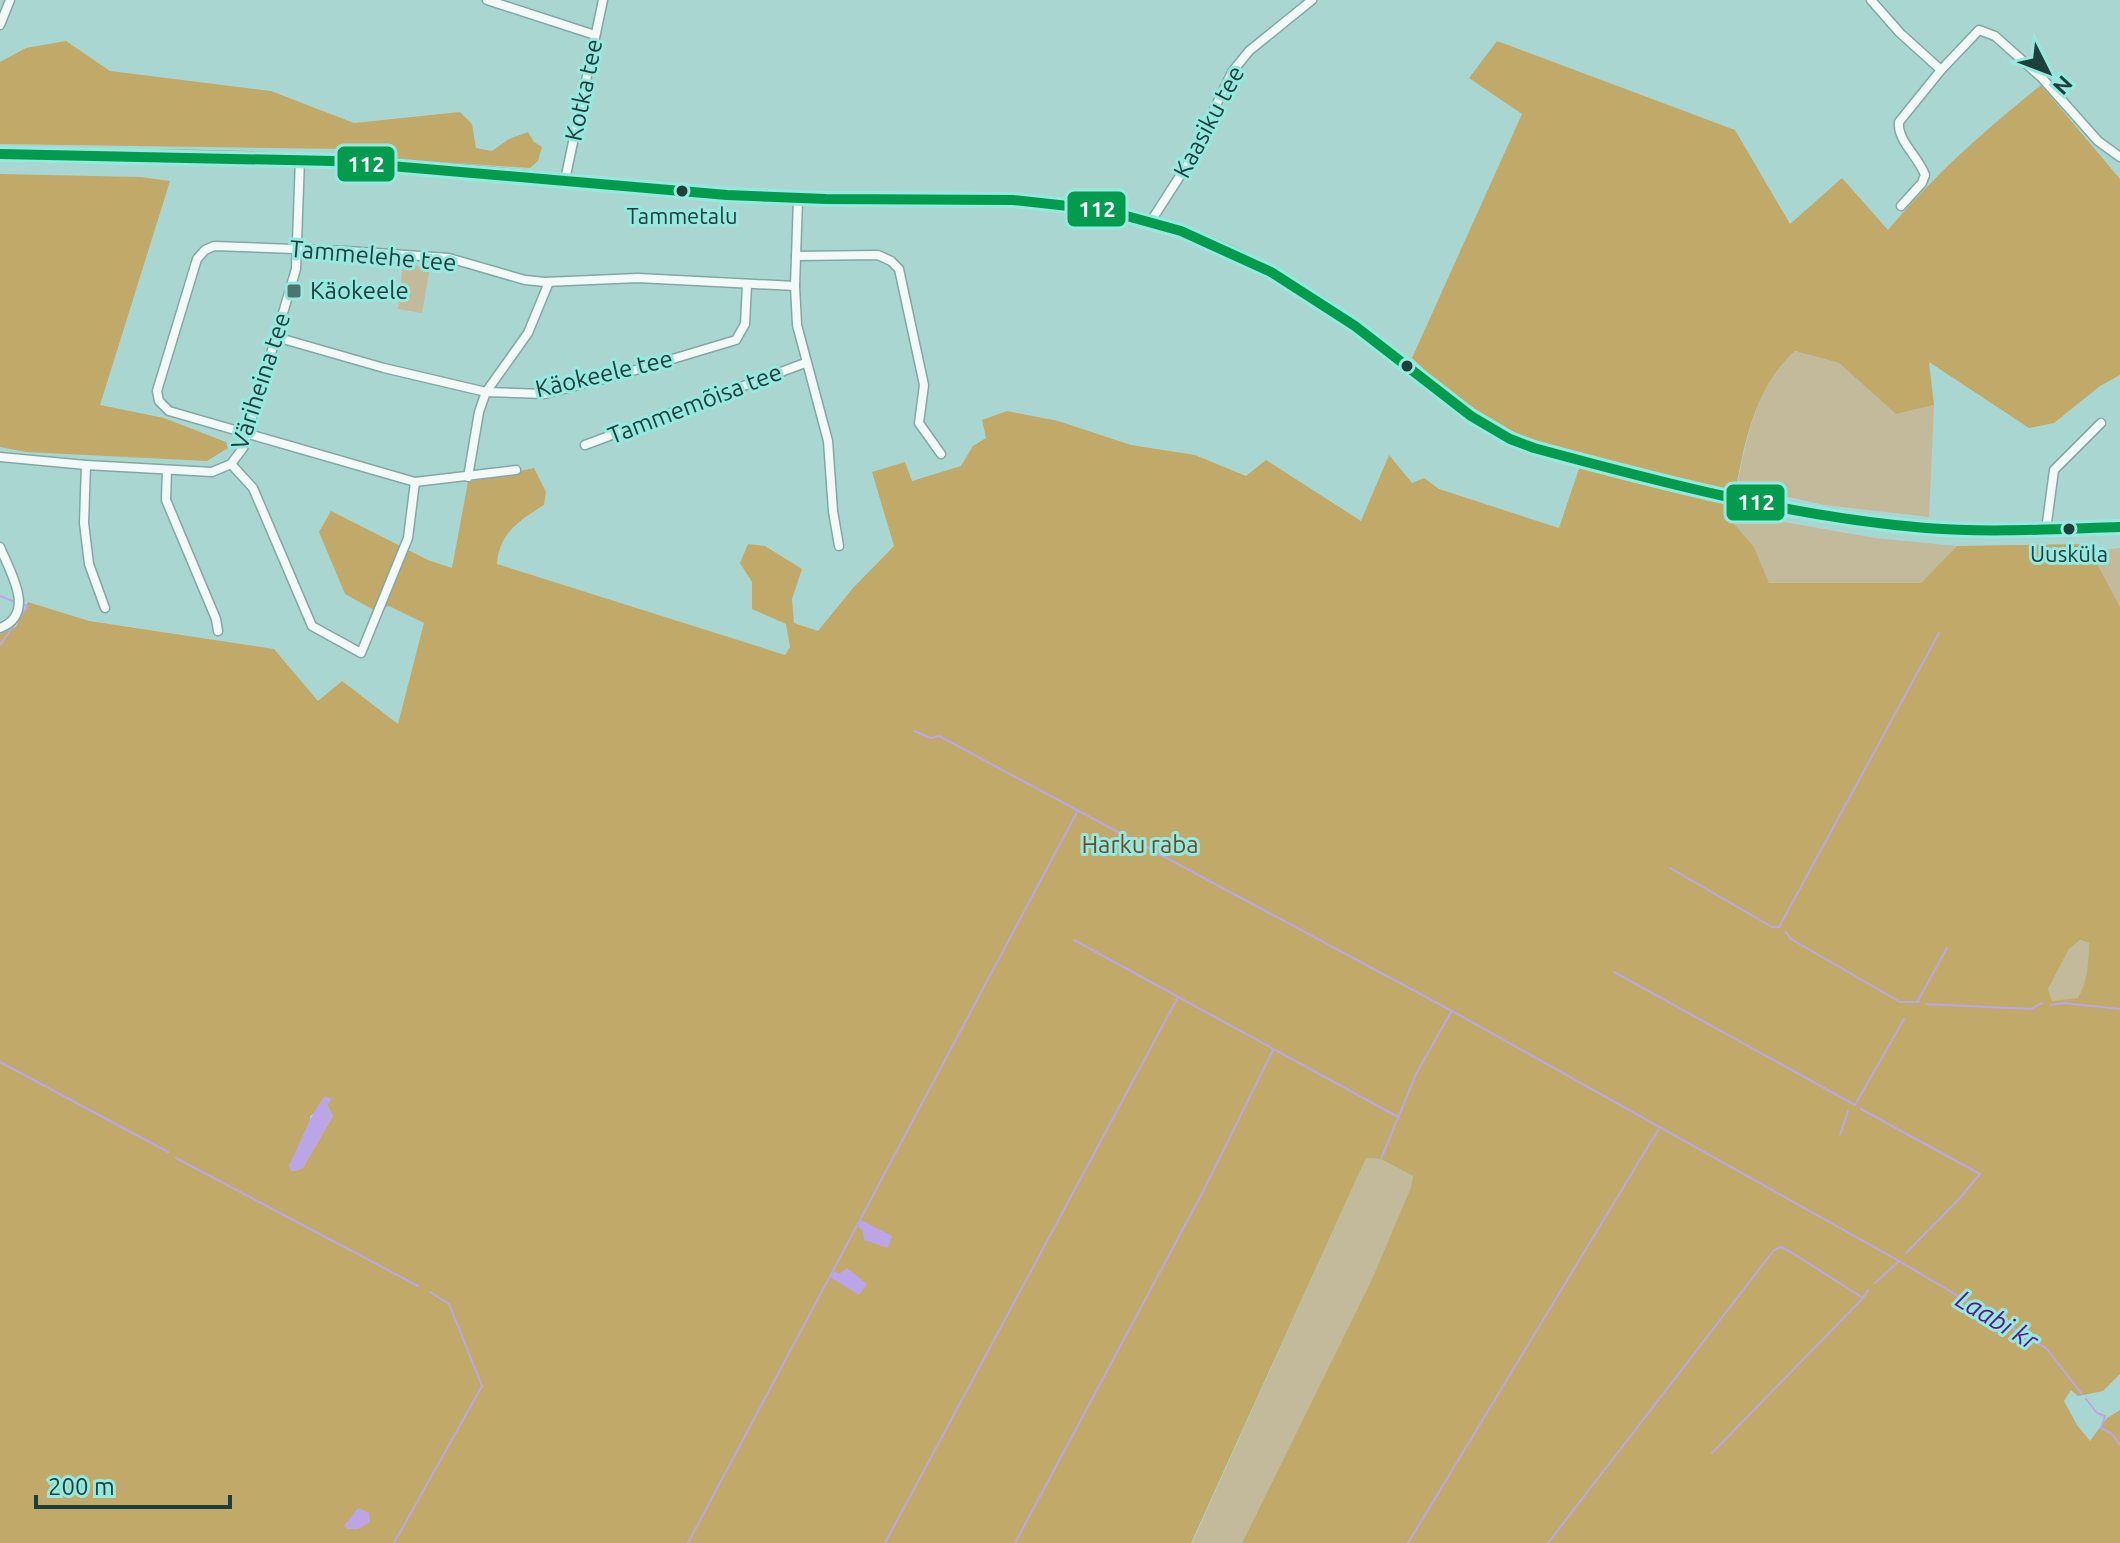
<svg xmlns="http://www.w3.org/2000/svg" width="2120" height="1543" font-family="Ubuntu,sans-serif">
<rect width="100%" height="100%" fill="#aad6d1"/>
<g fill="#c2ba9a">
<path d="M403,265L430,267L422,313L398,309Z"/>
<path d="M1795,351L1839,363L1896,414L1934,405L1929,517L1825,505L1737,486C1747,437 1756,386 1795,351Z"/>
<path d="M1744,515L1875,538L1957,546L1921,583H1769L1754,547L1730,519Z"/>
<path d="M2120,548V607L2091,551Z"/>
<path d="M2080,940L2089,943C2088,963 2088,981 2078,999L2052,1001L2048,989L2069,949Z"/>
<path d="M1366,1158L1381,1159L1413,1176L1411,1187L1372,1279L1242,1543H1192Z"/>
</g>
<g fill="#c1a96a" fill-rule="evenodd">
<path d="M66,41L110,71L271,91L354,123L460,112L472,124L476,148L492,151L509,139L528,132L534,142L542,147L538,161L530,168L398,159L345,149L0,144V62L26,48Z"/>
<path d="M1497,41L1735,130L1790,224L1842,178L1888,230C1936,173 1984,131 2041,85L2120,179V375L2100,386L2054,423L2029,428L1929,362L1934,405L1896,414L1839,363L1795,351C1748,393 1742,461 1730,519L1754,547L1769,583H1921L1957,546L2087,544L2120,607V1374L2103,1391L2078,1396L2071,1390L2064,1401L2077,1425L2090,1441L2107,1418L2120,1410V1543H1242L1372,1279L1411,1187L1413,1176L1381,1159L1366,1158L1191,1543H0V634L16,627L28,602L89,621L274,649L318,701L342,681L398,724L424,623L389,606L374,610L345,594L319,532L331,511L428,560L452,568L468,482L534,468L546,492L544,505C520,520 499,533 497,564L785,655L790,647L786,624L752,609V582L740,563L748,544L765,546L802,569L792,599L794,623L818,631L853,588L894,546L872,472L905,462L912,481L961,466L973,446L986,438L982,420L1007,411L1058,421L1131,445L1195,455L1246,476L1266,460L1361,521L1389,455L1412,483L1424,478L1439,489L1559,528L1583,457C1550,446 1514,437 1483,419C1456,403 1435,379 1412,358L1522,114L1469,78ZM2080,940L2089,943C2088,963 2088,981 2078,998L2052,1001L2048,989L2069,949ZM327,1105L333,1116L302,1169L289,1166L310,1125V1116Z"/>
<path d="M0,174L141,177L170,181L100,405L164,418L226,442L228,448L207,461L26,452L0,447Z"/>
</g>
<g fill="#bba5e7">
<path d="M325,1096L332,1099L327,1105L333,1116L302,1169L292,1172L289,1166C301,1142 309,1116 325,1096Z"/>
<path d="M861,1220L892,1236L888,1248L864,1240L863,1231L858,1227Z"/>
<path d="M847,1268L867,1284L859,1295L830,1277L834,1271L839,1274Z"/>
<path d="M358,1508L369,1513L370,1522L358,1529H347L344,1526Z"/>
</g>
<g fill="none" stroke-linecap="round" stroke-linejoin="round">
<g stroke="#bba5e7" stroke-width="2">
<path d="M0,596L15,602"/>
<path d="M0,645L28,606L21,604"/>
<path d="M914,731L931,738L939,736L1452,1011L1899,1261L2046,1348L2082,1394"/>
<path d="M1670,868L1772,927H1779L1939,633"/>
<path d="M1786,932L1791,939L1900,1002H1919"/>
<path d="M1074,940L1398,1117"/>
<path d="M1614,972L1855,1105L1904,1019"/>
<path d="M1917,1002L1947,948"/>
<path d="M1926,1004L2031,1009L2042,1003"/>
<path d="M2051,1005L2064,1003L2120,1009"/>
<path d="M0,1062L168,1152"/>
<path d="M1861,1109L1980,1174L1959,1199L1906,1253"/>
<path d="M1840,1135L1848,1111"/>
<path d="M176,1158L418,1286"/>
<path d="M1381,1159L1416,1074L1451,1012"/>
<path d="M1875,1283L1898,1262"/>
<path d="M2086,1399L2097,1413L2105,1416L2101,1428L2112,1434L2120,1445"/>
<path d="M1712,1453L1862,1299"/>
<path d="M394,1543L482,1386L449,1304L430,1292"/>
<path d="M688,1543L1078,810"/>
<path d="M885,1543L1178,997"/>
<path d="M1015,1543L1200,1197L1273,1050"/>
<path d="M1408,1543L1658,1130"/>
<path d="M1548,1543L1774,1250L1781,1247L1789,1251L1863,1298L1868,1290"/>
</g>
<g stroke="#84a7a3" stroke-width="11">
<g id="minor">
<path d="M487,0L595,35"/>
<path d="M1871,0L1900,33L1941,70L1979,30L1995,36L2042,78L2098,141L2120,157"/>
<path d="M0,25L10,0"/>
<path d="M565,180L603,0"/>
<path d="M798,199L795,286L797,325L828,441L833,511L839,546"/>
<path d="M1901,206L1922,183L1925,175C1919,157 1897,141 1899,122L1941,70"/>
<path d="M1151,221L1189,162L1232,72L1249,51L1312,0"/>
<path d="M796,256L878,255L891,261L899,269L924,385L919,423L941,454"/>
<path d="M276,337L384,368L486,392L544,394L619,375L736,340L745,324L747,285"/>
<path d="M585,445L805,363"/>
<path d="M0,457L86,465L212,472L231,464L243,448L296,269L300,159"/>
<path d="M231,464L253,488L312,626L361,653L408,538L415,482"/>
<path d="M86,465L84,523L89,564L105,608"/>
<path d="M167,470L166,500L216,619L218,631"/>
<path d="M516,470L415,482L169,411L159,401L157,391L197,259L205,250L214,246L347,251L449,258L525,280L545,282L638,278L795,286"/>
<path d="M468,477L479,412L486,392L528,333L549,282"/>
<path d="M2046,530L2054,470L2101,423"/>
<path d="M0,547C10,572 37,614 0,628"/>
</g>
</g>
<g stroke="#84a7a3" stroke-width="13">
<path id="tertiary" d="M0,154C62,159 123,156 185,156C242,157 298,159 354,162C496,170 638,191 780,198C900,203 1033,187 1149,221C1234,245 1312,292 1382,346C1436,387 1467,425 1534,448C1662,483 1794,517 1926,528C1991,533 2055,529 2120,527"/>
</g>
<use href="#minor" stroke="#f2f9f8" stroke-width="8"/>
<use href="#tertiary" stroke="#f2f9f8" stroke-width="10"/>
<g stroke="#97e9e0" stroke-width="16">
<path id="bus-1" d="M0,154L333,161L727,195L826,199L1013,200L1105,210L1181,231L1271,272L1355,326L1471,416L1510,439L1534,448C1663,483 1793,517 1926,528C1990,533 2055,529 2120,527"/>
</g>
<use href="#bus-1" stroke="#039c4f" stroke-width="10"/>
</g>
<g fill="#1d403c" stroke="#97e9e0" stroke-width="3">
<circle cx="682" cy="191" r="7"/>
<circle cx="1407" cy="366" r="7"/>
<circle cx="2069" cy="529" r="7"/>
</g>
<rect fill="#4e7470" stroke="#97e9e0" stroke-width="3" x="286" y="283" width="16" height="16" rx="4"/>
<g text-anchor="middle" stroke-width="6" stroke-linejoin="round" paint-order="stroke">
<g font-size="22" fill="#1d403c" stroke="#97e9e0">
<text x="682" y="224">Tammetalu</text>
<text x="2069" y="562">Uusküla</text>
</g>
<g font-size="24" fill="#1d403c" stroke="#97e9e0">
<text transform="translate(584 90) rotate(-78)" y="8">Kotka tee</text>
<text transform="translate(1209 122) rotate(-62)" y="8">Kaasiku tee</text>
<text transform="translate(373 256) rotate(5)" y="8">Tammelehe tee</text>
<text transform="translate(604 374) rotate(-13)" y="8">Käokeele tee</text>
<text transform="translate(261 381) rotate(-72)" y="8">Väriheina tee</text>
<text transform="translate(695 404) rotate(-21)" y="8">Tammemõisa tee</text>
</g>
<g font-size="24" fill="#1d403c" stroke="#97e9e0" text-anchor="start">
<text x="310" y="299">Käokeele</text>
</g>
<g font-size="24" fill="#6f4c27" stroke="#97e9e0">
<text x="1140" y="853">Harku raba</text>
</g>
<g font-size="26" font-style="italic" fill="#5d178b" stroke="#97e9e0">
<text transform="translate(1997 1320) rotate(31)" y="9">Laabi kr</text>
</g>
</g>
<g stroke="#97e9e0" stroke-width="3">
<rect x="336" y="145" width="60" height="38" rx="8" fill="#039c4f"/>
<rect x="1066" y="190" width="61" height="38" rx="8" fill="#039c4f"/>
<rect x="1725" y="483" width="61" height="39" rx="8" fill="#039c4f"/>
</g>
<g font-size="22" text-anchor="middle" font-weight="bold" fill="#fff">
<text x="366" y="172">112</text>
<text x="1097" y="217">112</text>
<text x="1756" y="510">112</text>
</g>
<g transform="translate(2048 72) rotate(132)" stroke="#97e9e0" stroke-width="6" paint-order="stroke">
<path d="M0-6L14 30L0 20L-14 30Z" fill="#1d403c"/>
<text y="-12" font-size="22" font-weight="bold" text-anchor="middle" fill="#1d403c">N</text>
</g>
<path d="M36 1495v12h194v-12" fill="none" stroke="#1d403c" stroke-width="4"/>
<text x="48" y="1495" font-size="24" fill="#1d403c" stroke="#97e9e0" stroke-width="6" paint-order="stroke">200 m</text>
</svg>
